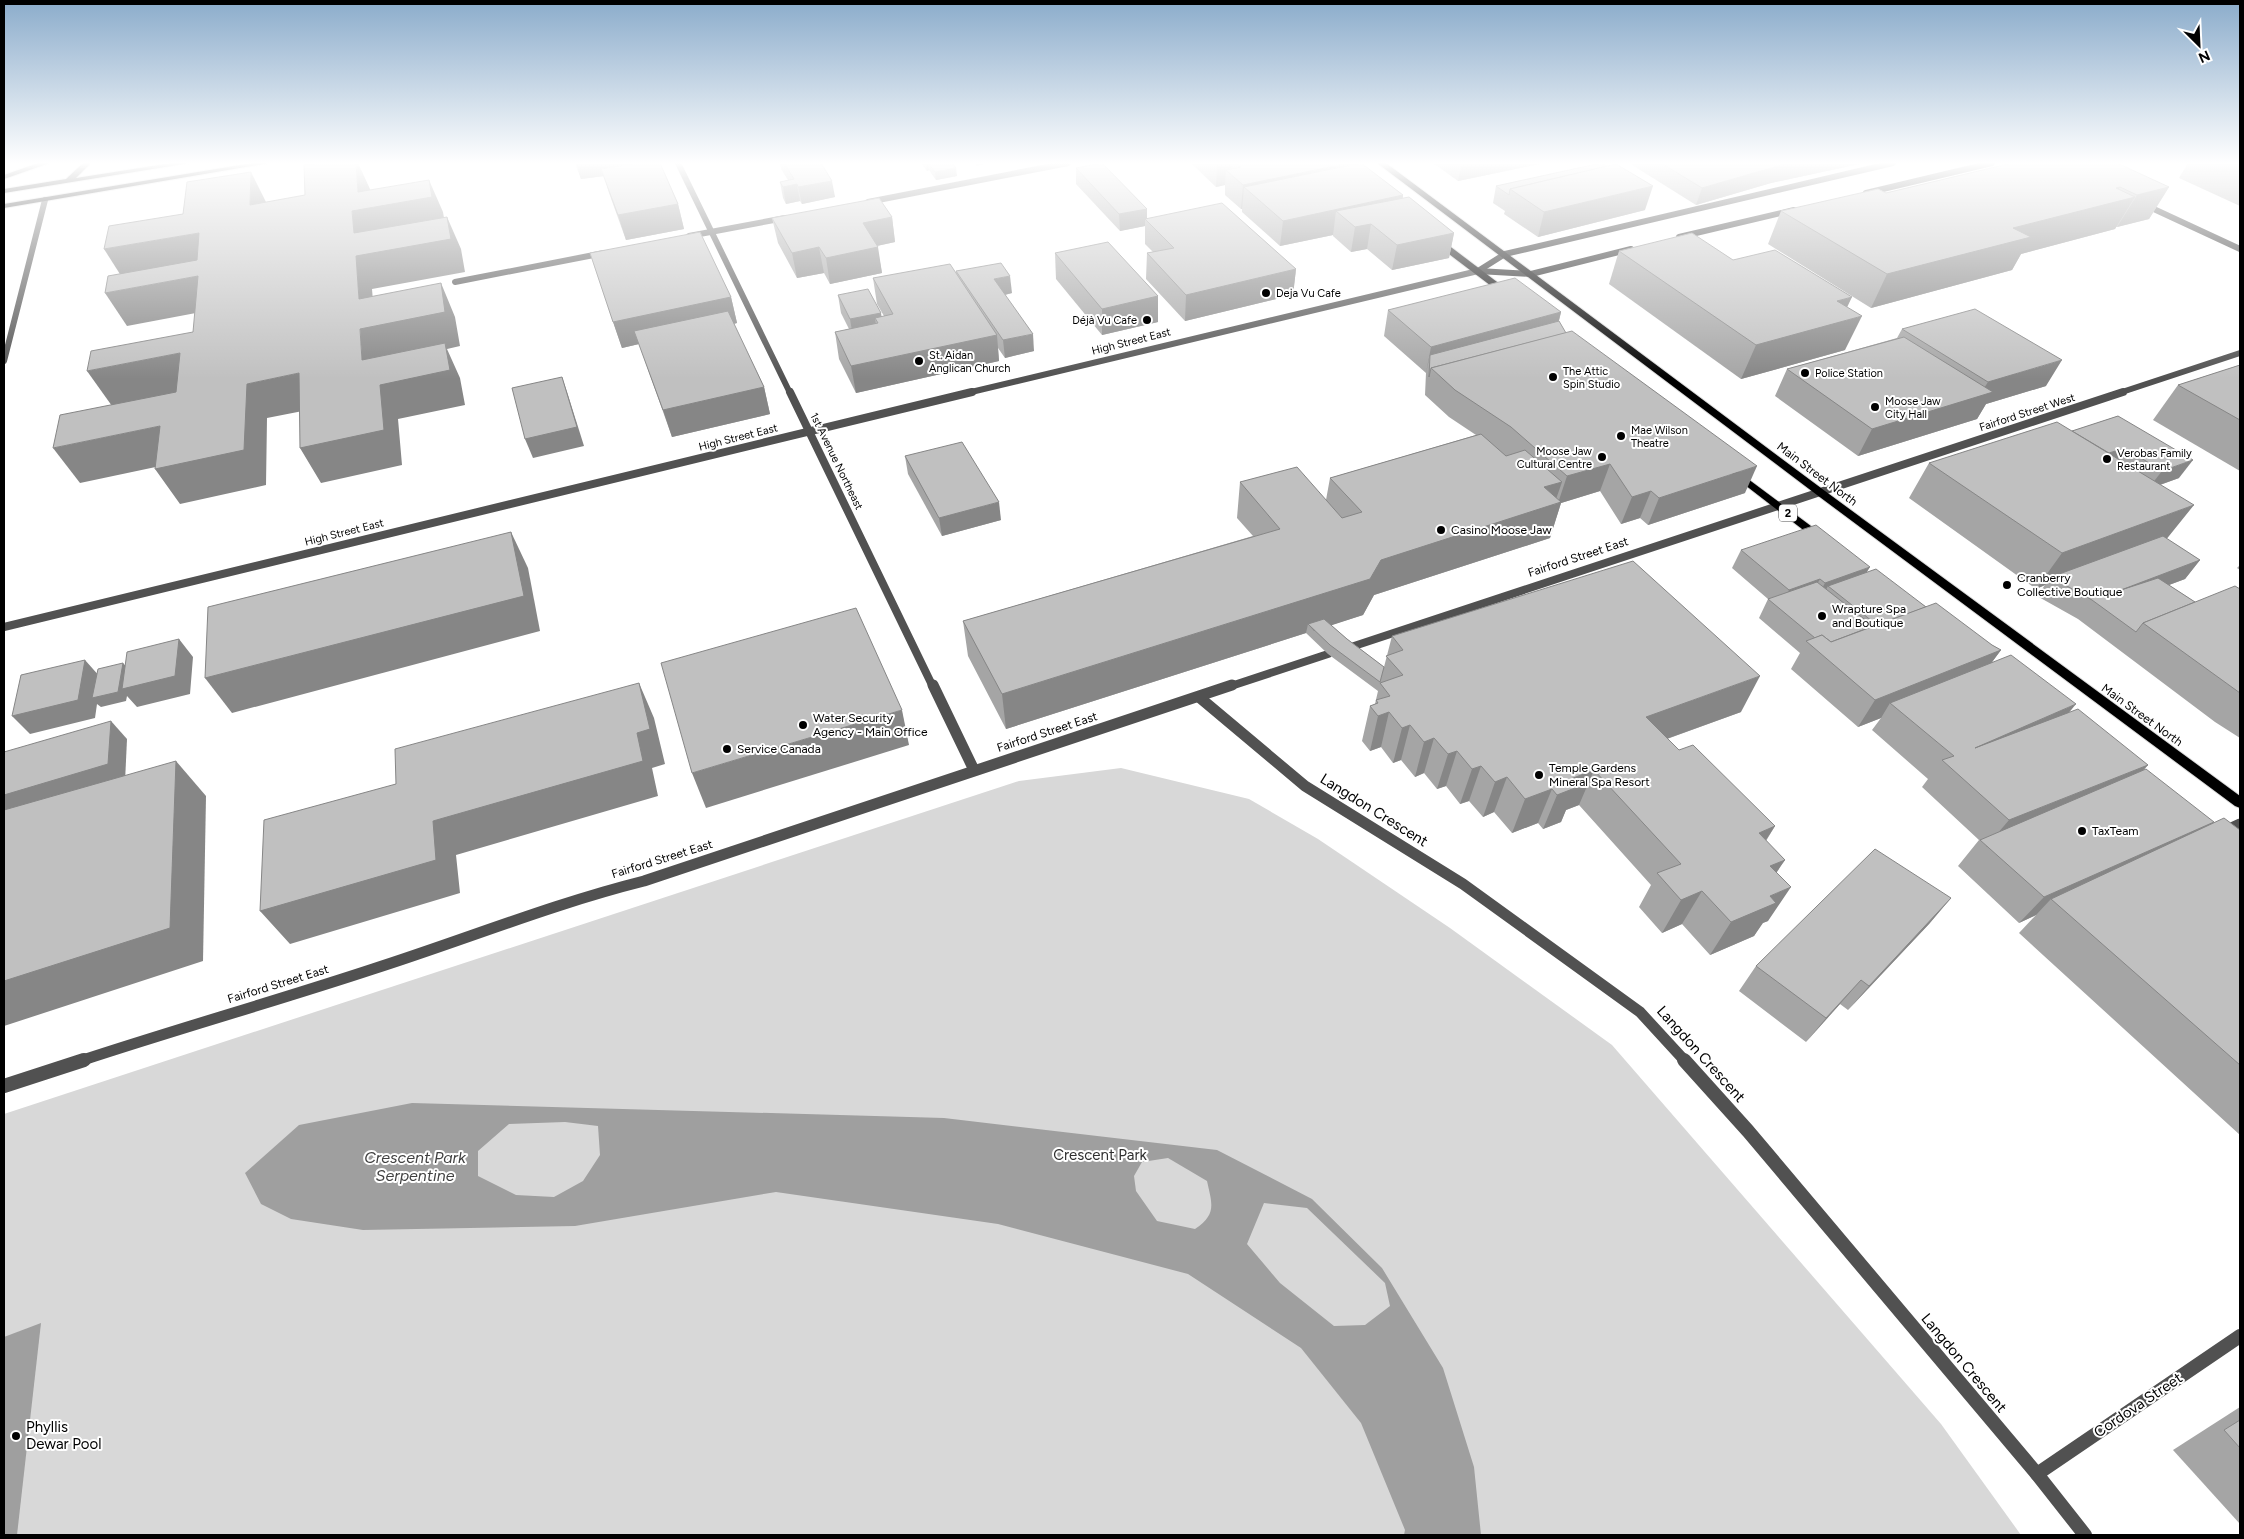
<svg xmlns="http://www.w3.org/2000/svg" width="2244" height="1539" font-family="Figtree,sans-serif">
<rect width="100%" height="100%" fill="#fff"/>
<path fill="#d8d8d8" d="M1121,768L1249,799L1318,839L1450,928L1612,1045L1941,1424L2021,1535H4V1114L1019,781Z"/>
<g fill="#9f9f9f" fill-rule="evenodd">
<path d="M412,1103L944,1118L1217,1150L1312,1199L1382,1268L1443,1368L1474,1467L1481,1535H1404L1405,1530L1361,1423L1301,1348L1188,1274L998,1224L776,1192L575,1226L363,1230L291,1219L261,1204L245,1173L299,1125ZM565,1122L598,1126L600,1155L583,1181L554,1197L516,1195L478,1176V1151L509,1124ZM1168,1158L1207,1181C1212,1204 1217,1214 1195,1229L1157,1221L1136,1191L1134,1176L1142,1162ZM1264,1203L1307,1208L1385,1283L1390,1306L1365,1325L1334,1326L1280,1283L1247,1244Z"/>
<path d="M41,1323L17,1535H4V1337Z"/>
</g>
<g fill="none" stroke-linecap="round" stroke-linejoin="round">
<g stroke="#dbdbdb" stroke-width="2">
<g id="primary">
<path d="M38,163H50L4,179V175Z"/>
<path d="M83,163H91L76,178L171,163H190L4,193V189L66,179Z"/>
<path d="M252,163H270L4,208V204Z"/>
<path d="M1377,163H1386L1825,491L2240,796V808L2235,806L1817,495Z"/>
<path d="M1433,238H1439L1509,291V295H1503L1433,242Z"/>
<path d="M1736,470L1823,535V539H1815L1732,475L1731,473Z"/>
</g>
</g>
<g stroke="#515151" stroke-width="6">
<path d="M678,163L790,393"/>
<path d="M868,202L1068,163"/>
<path d="M689,236L785,218"/>
<path d="M455,282L604,253"/>
<path d="M4,361L45,200"/>
<path d="M967,393L1478,271"/>
<path d="M2119,393L2240,353"/>
</g>
<g stroke="#515151" stroke-width="8">
<path d="M790,392L933,687"/>
<path d="M4,627L972,392"/>
<path d="M1345,649L2123,392"/>
<path d="M1228,687L1328,654"/>
</g>
<g stroke="#515151" stroke-width="11">
<path d="M933,685L974,770"/>
<path d="M1199,697L1305,786L1463,884L1640,1012L1685,1061"/>
<path d="M2225,831L2240,824"/>
<path d="M80,1061C177,1029 276,1001 373,969C464,940 552,904 644,881L1232,685"/>
</g>
<g stroke="#515151" stroke-width="14">
<path d="M1684,1060L1748,1131L2037,1474L2085,1535"/>
<path d="M4,1086L84,1060"/>
<path d="M2037,1474L2240,1336"/>
</g>
<g stroke="#1e1e1e" stroke-width="6">
<path d="M1866,193L1992,163"/>
<path d="M2143,204L2240,249"/>
<path d="M1679,237L1794,210"/>
<path d="M1478,271L1531,274L1631,249"/>
<path d="M1478,271L1505,254L1893,163"/>
</g>
<use href="#primary" fill="#000" fill-rule="evenodd"/>
</g>
<g fill="#a5a5a5">
<path d="M575,163H660L678,204L684,229L626,240L609,193L604,176L581,179Z"/>
<path d="M780,163H821L835,197L802,204L800,201L786,204L783,198L780,182L788,180L781,169Z"/>
<path d="M921,163H952L957,176L936,180L929,170L927,171Z"/>
<path d="M1192,163H1360L1403,195V198L1454,233L1449,258L1392,270L1367,249L1351,252L1333,236V235L1280,246L1242,212V209H1241L1225,195V185L1216,187L1192,164Z"/>
<path d="M1433,163H1544L1458,181Z"/>
<path d="M1629,163H1864L1771,183L1696,205Z"/>
<path d="M2012,163L2169,187L2149,219L2117,227H2116L2115,229L2021,254L2012,270L1871,308L1768,244L1781,211L1886,193Z"/>
<path d="M2188,163H2240V206L2179,178Z"/>
<path d="M1076,168L1147,209V219L1296,269L1293,295L1185,321L1146,279L1147,253L1153,252L1145,244V226L1120,231L1076,184Z"/>
<path d="M1496,186L1645,210L1538,237L1504,214L1505,211L1493,203Z"/>
<path d="M892,217L895,242L877,246L882,273L830,284L824,273L797,278L778,243L772,218Z"/>
<path d="M1619,251L1733,260L1847,307L1845,350L1741,379L1609,284Z"/>
<path d="M590,253L731,297L737,323L734,324L764,387L770,414L672,437L639,344L622,348Z"/>
<path d="M1055,253L1158,296V322L1102,335L1056,279Z"/>
<path d="M956,271L1012,293L1005,295L1034,351L1005,358L998,348L999,361L856,393L839,359L835,332L849,329L841,313L838,295L881,313V317L884,316L877,304L873,278L956,273Z"/>
<path d="M1388,310L1561,312L1559,321L1566,333L1745,493L1648,525L1640,518L1621,524L1600,491L1561,503L1550,538L1374,595L1363,615L1331,625L1347,639L1384,667L1392,636L1741,712L1667,739L1679,750L1775,826L1766,841L1785,860L1776,872L1768,921L1762,923L1754,936L1710,955L1682,924L1662,933L1639,907L1651,885L1579,805L1566,810L1561,822L1543,829L1538,823L1512,833L1494,812L1483,817L1469,801L1460,804L1446,786L1437,789L1424,773L1415,777L1401,760L1393,763L1381,747L1370,751L1362,741L1370,706L1375,704L1378,691L1328,654L1306,633L1006,729L968,656L963,621L1253,536L1237,518L1240,482L1326,500L1330,478L1476,435L1449,417L1425,395L1426,373L1384,336Z"/>
<path d="M1902,329L2046,386L1986,404L1977,419L1858,456L1775,396L1787,369L1897,338Z"/>
<path d="M2240,365V471L2153,420L2178,385Z"/>
<path d="M2118,416L2179,478L2160,485L2167,539L2200,560L2185,579L2169,585L2195,602L2240,589V738L2215,722L2078,619L2037,596L2045,585L2036,589L1909,498L1929,463L2072,431Z"/>
<path d="M905,456L1001,520L942,536L908,474Z"/>
<path d="M1741,550L1867,572L1992,645L2001,650L1992,662L2148,765L2143,771L2212,823L2240,830V1135L2019,933L2036,915L2019,923L1958,866L1979,840L1922,787L1928,779L1872,730L1881,718L1858,727L1791,669L1800,653L1759,618L1768,599L1732,568Z"/>
<path d="M2240,565V570L2237,568Z"/>
<path d="M1951,898L1929,924L1848,1010L1840,1004L1806,1042L1739,991L1756,966Z"/>
<path d="M2240,1407V1524L2173,1450Z"/>
</g>
<g fill="#868686">
<path d="M356,163H358L370,189L372,208L429,180L443,212L446,230L447,217L461,249L465,272L372,289L375,326L441,283L455,317L460,346L447,349L460,378L465,405L398,419L402,465L321,483L300,448L362,360L360,329L359,299L352,211L358,192Z"/>
<path d="M576,163H656L604,176L581,179Z"/>
<path d="M926,163H941H928L929,170L927,171Z"/>
<path d="M975,163H989L976,166Z"/>
<path d="M1217,163H1232L1231,175L1226,170L1225,185L1216,187Z"/>
<path d="M1349,163H1360L1244,187L1242,209H1241L1243,185Z"/>
<path d="M1462,163H1544L1458,181Z"/>
<path d="M1793,163H1864L1771,183L1696,205L1702,188L1778,166Z"/>
<path d="M956,168L957,176L936,180L935,172Z"/>
<path d="M251,172L267,204L250,205Z"/>
<path d="M832,181L835,197L802,204L798,187Z"/>
<path d="M797,184L800,201L786,204L783,187Z"/>
<path d="M1653,186L1645,210L1538,237L1544,212Z"/>
<path d="M2120,187L2111,203L2135,197L2115,229L2021,254L2012,270L1871,308L1887,274L2013,228Z"/>
<path d="M2169,187L2149,219L2117,227L2137,195Z"/>
<path d="M1403,195L1399,220L1371,224L1367,249L1351,252L1355,227L1336,211L1333,235L1280,246L1283,221Z"/>
<path d="M678,204L684,229L626,240L618,215Z"/>
<path d="M1147,209V221L1145,219V226L1120,231L1119,214Z"/>
<path d="M892,217L895,242L867,248L863,223Z"/>
<path d="M199,233L218,266L125,282L104,249Z"/>
<path d="M1454,233L1449,258L1392,270L1397,245Z"/>
<path d="M819,247L824,273L797,278L792,253Z"/>
<path d="M878,247L882,273L830,284L826,258Z"/>
<path d="M1296,269L1293,295L1185,321L1186,295Z"/>
<path d="M198,276L217,309L127,326L105,293Z"/>
<path d="M1010,276L1012,293L995,297L994,279Z"/>
<path d="M1158,296V322L1102,335V309Z"/>
<path d="M731,297L737,323L639,344L634,331L639,344L622,348L613,322Z"/>
<path d="M1852,297L1840,322L1862,316L1845,350L1741,379L1756,345L1837,301Z"/>
<path d="M1561,312L1554,339L1431,368L1430,355L1426,373L1431,347Z"/>
<path d="M881,313L884,331L875,318L877,332L853,337L850,319Z"/>
<path d="M1033,334L1034,351L1005,358L1003,340Z"/>
<path d="M997,335L999,361L856,393L851,366Z"/>
<path d="M180,353L201,388L112,406L87,371Z"/>
<path d="M2062,360L2046,386L1986,404L1977,419L1858,456L1872,429L1979,396L1988,382Z"/>
<path d="M299,373L318,408L267,418L266,485L180,504L155,469L247,384Z"/>
<path d="M562,377L568,395L584,446L533,458L525,439Z"/>
<path d="M764,387L770,414L672,437L663,410Z"/>
<path d="M160,426L184,461L80,483L53,448Z"/>
<path d="M2125,448L2112,467L2104,455Z"/>
<path d="M2193,460L2179,478L2148,489L2162,471Z"/>
<path d="M1610,464L1600,491L1561,503L1550,538L1374,595L1363,615L1314,631L1308,624L1306,633L1006,729L1002,694L1381,560L1544,487L1562,482L1554,505L1558,503L1567,476Z"/>
<path d="M1757,466L1745,493L1648,525L1659,498Z"/>
<path d="M1651,491L1640,518L1621,524L1632,497Z"/>
<path d="M999,502L1001,520L942,536L939,518Z"/>
<path d="M2194,505L2165,541L2051,577L2045,585L2036,589L2062,553Z"/>
<path d="M511,532L528,568L540,631L232,713L205,678Z"/>
<path d="M2200,560L2185,579L2107,608L2121,590Z"/>
<path d="M1870,567L1859,585L1828,586L1821,599L1815,601L1825,583Z"/>
<path d="M1820,579L1810,597L1779,608L1789,590Z"/>
<path d="M179,639L193,657L190,694L137,707L127,696L126,701L101,707L97,704L95,718L30,734L12,716L85,660L101,678L123,663L131,672Z"/>
<path d="M2001,650L1981,677L1890,703L1881,718L1858,727L1875,700Z"/>
<path d="M1760,676L1741,712L1630,752L1646,717Z"/>
<path d="M639,683L654,718L665,764L652,768L658,796L456,855L460,893L290,944L260,911L433,821L637,733Z"/>
<path d="M2076,704L2054,731L1975,748Z"/>
<path d="M902,710L909,745L706,808L692,773Z"/>
<path d="M1389,712L1381,747L1370,751L1378,716Z"/>
<path d="M111,721L127,739L125,782L4,811V795Z"/>
<path d="M1410,725L1401,760L1393,763L1402,728Z"/>
<path d="M1434,738L1424,773L1415,777L1424,742Z"/>
<path d="M1457,751L1446,786L1437,789L1448,754Z"/>
<path d="M176,761L206,796L203,961L4,1026V981Z"/>
<path d="M2148,765L2123,791L1986,847L2009,820Z"/>
<path d="M1481,766L1469,801L1460,804L1472,769Z"/>
<path d="M1594,770L1579,805L1566,810L1561,822L1543,829L1557,795L1568,780Z"/>
<path d="M1507,777L1494,812L1483,817L1495,782Z"/>
<path d="M1552,789L1538,823L1512,833L1525,799Z"/>
<path d="M2214,822L2186,848L2051,899L2036,915L2019,923L2044,897Z"/>
<path d="M1775,826L1753,860L1759,833Z"/>
<path d="M1785,860L1762,894L1770,866Z"/>
<path d="M1791,887L1768,921L1763,923L1754,936L1710,955L1731,922L1770,896Z"/>
<path d="M1702,891L1682,924L1662,933L1681,900Z"/>
<path d="M1951,898L1929,924L1848,1010L1869,986Z"/>
<path d="M1861,980L1840,1004L1806,1042L1826,1018Z"/>
</g>
<g fill="#c0c0c0" stroke="#868686">
<path d="M318,163H356L358,192L429,180L432,197L352,211L354,233L447,217L451,239L356,256L359,299L441,283L445,312L360,329L362,360L445,343L450,370L380,385L384,430L300,448L299,373L247,384L244,450L155,469L160,426L53,448L60,415L176,392L180,353L87,371L91,351L193,332L198,276L105,293L108,276L197,260L199,233L104,249L109,226L183,214L187,182L251,172L250,205L305,195L304,165Z"/>
<path d="M636,163H660L678,204L618,215L601,169Z"/>
<path d="M784,163H821L832,181L798,187L797,184L783,187L780,182L794,179Z"/>
<path d="M928,163H952L956,168L935,172Z"/>
<path d="M1102,163L1147,209L1119,214L1076,168Z"/>
<path d="M1237,163H1349L1243,185L1226,170L1241,167Z"/>
<path d="M1361,163L1403,195L1283,221L1244,187Z"/>
<path d="M1601,163L1607,166L1510,189L1509,195L1496,186Z"/>
<path d="M1661,163H1793L1778,166L1702,188Z"/>
<path d="M2012,163H2117L2169,187L2137,195L2120,187L2116,188L2135,197L2013,228L2031,237L1887,274L1781,211L1878,189L1886,193Z"/>
<path d="M1616,164L1653,186L1544,212L1510,189Z"/>
<path d="M1409,197L1454,233L1397,245L1371,224L1355,227L1336,211Z"/>
<path d="M879,198L892,217L863,223L878,247L826,258L819,247L792,253L772,218Z"/>
<path d="M1222,203L1296,269L1186,295L1147,253L1174,248L1145,219Z"/>
<path d="M700,232L731,297L613,322L590,253Z"/>
<path d="M1692,233L1733,260L1775,250L1852,297L1837,301L1862,316L1756,345L1619,251Z"/>
<path d="M1108,242L1158,296L1102,309L1055,253Z"/>
<path d="M1001,263L1010,276L994,279L1033,334L1003,340L956,271Z"/>
<path d="M950,264L997,335L851,366L835,332L878,323L875,318L893,314L873,278Z"/>
<path d="M1515,278L1561,312L1431,347L1388,310Z"/>
<path d="M868,289L881,313L850,319L838,295Z"/>
<path d="M1975,309L2062,360L1988,382L1902,329Z"/>
<path d="M728,311L764,387L663,410L634,331Z"/>
<path d="M1559,321L1566,333L1431,368L1429,377L1430,355Z"/>
<path d="M1572,331L1757,466L1659,498L1651,491L1632,497L1610,464L1567,476L1511,427L1455,390L1431,368Z"/>
<path d="M1904,337L1993,392L1872,429L1787,369Z"/>
<path d="M2240,365V420L2178,385Z"/>
<path d="M562,377L577,427L525,439L512,388Z"/>
<path d="M2118,416L2193,460L2162,471L2125,448L2109,453L2072,431Z"/>
<path d="M2057,422L2194,505L2062,553L1929,463Z"/>
<path d="M1481,434L1506,456L1525,450L1562,482L1544,487L1561,502L1381,560L1370,579L1002,694L963,621L1280,529L1240,482L1297,467L1342,518L1362,512L1330,478Z"/>
<path d="M962,442L999,502L939,518L905,456Z"/>
<path d="M1816,525L1870,567L1825,583L1820,579L1789,590L1741,550Z"/>
<path d="M511,532L524,596L205,678L208,607Z"/>
<path d="M2163,536L2200,560L2121,590L2158,578L2195,602L2143,623L2136,632L2092,600L2051,577Z"/>
<path d="M1633,561L1760,676L1646,717L1679,750L1693,745L1775,826L1759,833L1785,860L1770,866L1791,887L1770,896L1776,903L1731,922L1702,891L1681,900L1657,873L1681,864L1594,770L1568,780L1575,788L1557,795L1552,789L1525,799L1507,777L1495,782L1481,766L1472,769L1457,751L1448,754L1434,738L1424,742L1410,725L1402,728L1389,712L1378,716L1370,706L1378,703L1376,700L1390,696L1380,683L1403,675L1386,656L1403,650L1392,636Z"/>
<path d="M1876,569L1926,607L1877,625L1828,586Z"/>
<path d="M1817,582L1873,626L1831,642L1822,635L1815,638L1768,599Z"/>
<path d="M2235,586L2240,589V693L2143,623Z"/>
<path d="M1936,603L1992,645L2001,650L1875,700L1806,641L1822,635L1831,642Z"/>
<path d="M856,608L902,710L692,773L661,663Z"/>
<path d="M1324,619L1347,639L1384,667L1380,682L1330,645L1308,624Z"/>
<path d="M179,639L175,676L122,689L127,652Z"/>
<path d="M2011,655L2076,704L1975,748L2078,709L2148,765L2009,820L1942,760L1954,756L1890,703Z"/>
<path d="M85,660L78,700L12,716L21,675Z"/>
<path d="M123,663L118,692L92,698L98,669Z"/>
<path d="M639,683L650,729L637,733L643,761L433,821L436,860L260,911L264,820L396,784L395,749Z"/>
<path d="M111,721L108,764L4,795V752Z"/>
<path d="M176,761L170,928L4,981V810Z"/>
<path d="M2146,769L2214,822L2044,897L1980,840Z"/>
<path d="M2224,818L2240,830V1065L2051,899Z"/>
<path d="M1875,849L1951,898L1869,986L1861,980L1826,1018L1756,966Z"/>
<path d="M2240,1420V1448L2224,1430Z"/>
</g>
<linearGradient id="sky" x2="0" y2="1"><stop stop-color="#8baccb"/><stop offset="0.43" stop-color="#fff"/><stop offset="1" stop-color="#fff" stop-opacity="0"/></linearGradient>
<rect width="2244" height="379" fill="url(#sky)"/>
<g fill="#000" stroke="#fff" stroke-width="2">
<circle cx="1266" cy="293" r="5"/>
<circle cx="1147" cy="320" r="5"/>
<circle cx="919" cy="361" r="5"/>
<circle cx="1805" cy="373" r="5"/>
<circle cx="1553" cy="377" r="5"/>
<circle cx="1875" cy="407" r="5"/>
<circle cx="1621" cy="436" r="5"/>
<circle cx="1602" cy="457" r="5"/>
<circle cx="2107" cy="459" r="5"/>
<circle cx="1441" cy="530" r="5"/>
<circle cx="2007" cy="585" r="5"/>
<circle cx="1822" cy="616" r="5"/>
<circle cx="803" cy="725" r="5"/>
<circle cx="727" cy="749" r="5"/>
<circle cx="1539" cy="775" r="5"/>
<circle cx="2082" cy="831" r="5"/>
<circle cx="16" cy="1436" r="5"/>
</g>
<g text-anchor="middle" stroke-width="4" stroke-linejoin="round" paint-order="stroke">
<g font-size="11" fill="#000" stroke="#fff" text-anchor="start">
<text x="1276" y="297">Deja Vu Cafe</text>
<text x="1137" y="324" text-anchor="end">Déjà Vu Cafe</text>
<text x="929" y="359">St. Aidan<tspan x="929" dy="13">Anglican Church</tspan></text>
<text x="1563" y="375">The Attic<tspan x="1563" dy="13">Spin Studio</tspan></text>
<text x="1815" y="377">Police Station</text>
<text x="1885" y="405">Moose Jaw<tspan x="1885" dy="13">City Hall</tspan></text>
<text x="1631" y="434">Mae Wilson<tspan x="1631" dy="13">Theatre</tspan></text>
<text x="1592" y="455" text-anchor="end">Moose Jaw<tspan x="1592" dy="13">Cultural Centre</tspan></text>
<text x="2117" y="457">Verobas Family<tspan x="2117" dy="13">Restaurant</tspan></text>
</g>
<g font-size="11" fill="#000" stroke="#fff">
<text transform="translate(1131 341) rotate(-14)" y="4">High Street East</text>
<text transform="translate(2027 412) rotate(-18)" y="4">Fairford Street West</text>
<text transform="translate(738 437) rotate(-14)" y="4">High Street East</text>
<text transform="translate(837 461) rotate(64)" y="4">1st Avenue Northeast</text>
<text transform="translate(344 532) rotate(-14)" y="4">High Street East</text>
</g>
<rect fill="#fff" stroke="#4c4c4c" stroke-width="1" x="1779" y="504.5" width="18" height="17" rx="4"/>
<g font-size="11" font-weight="bold" fill="#000">
<text x="1788" y="517">2</text>
</g>
<g font-size="12" fill="#000" stroke="#fff">
<text transform="translate(1817 474) rotate(37)" y="4">Main Street North</text>
<text transform="translate(1578 557) rotate(-18)" y="4">Fairford Street East</text>
<text transform="translate(2142 715) rotate(36)" y="4">Main Street North</text>
<text transform="translate(1047 732) rotate(-18)" y="4">Fairford Street East</text>
<text transform="translate(662 859) rotate(-17)" y="4">Fairford Street East</text>
<text transform="translate(278 984) rotate(-17)" y="4">Fairford Street East</text>
</g>
<g font-size="12" fill="#000" stroke="#fff" text-anchor="start">
<text x="1451" y="534">Casino Moose Jaw</text>
<text x="2017" y="582">Cranberry<tspan x="2017" dy="14">Collective Boutique</tspan></text>
<text x="1832" y="613">Wrapture Spa<tspan x="1832" dy="14">and Boutique</tspan></text>
<text x="813" y="722">Water Security<tspan x="813" dy="14">Agency - Main Office</tspan></text>
<text x="737" y="753">Service Canada</text>
<text x="1549" y="772">Temple Gardens<tspan x="1549" dy="14">Mineral Spa Resort</tspan></text>
<text x="2092" y="835">TaxTeam</text>
</g>
<g font-size="15" fill="#000" stroke="#fff">
<text transform="translate(1374 810) rotate(32)" y="5">Langdon Crescent</text>
<text transform="translate(1701 1054) rotate(48)" y="5">Langdon Crescent</text>
<text transform="translate(1964 1363) rotate(50)" y="5">Langdon Crescent</text>
<text transform="translate(2138 1405) rotate(-34)" y="5">Cordova Street</text>
</g>
<g font-size="15" fill="#2f2f2f" stroke="#fff">
<text x="1100" y="1160">Crescent Park</text>
</g>
<g font-size="15" fill="#000" stroke="#fff" text-anchor="start">
<text x="26" y="1432">Phyllis<tspan x="26" dy="17">Dewar Pool</tspan></text>
</g>
<g font-size="16" font-style="italic" fill="#404040" stroke="#fff">
<text x="415" y="1163">Crescent Park<tspan x="415" dy="18">Serpentine</tspan></text>
</g>
</g>
<rect width="2244" height="1539" fill="none" stroke="#000000" stroke-width="10"/>
<g transform="translate(2199 45) rotate(156)" stroke="#ffffff" stroke-width="4" paint-order="stroke">
<path d="M0-4L9 19L0 12L-9 19Z" fill="#000000"/>
<text y="-8" font-size="14" font-weight="bold" text-anchor="middle" fill="#000000">N</text>
</g>
</svg>
